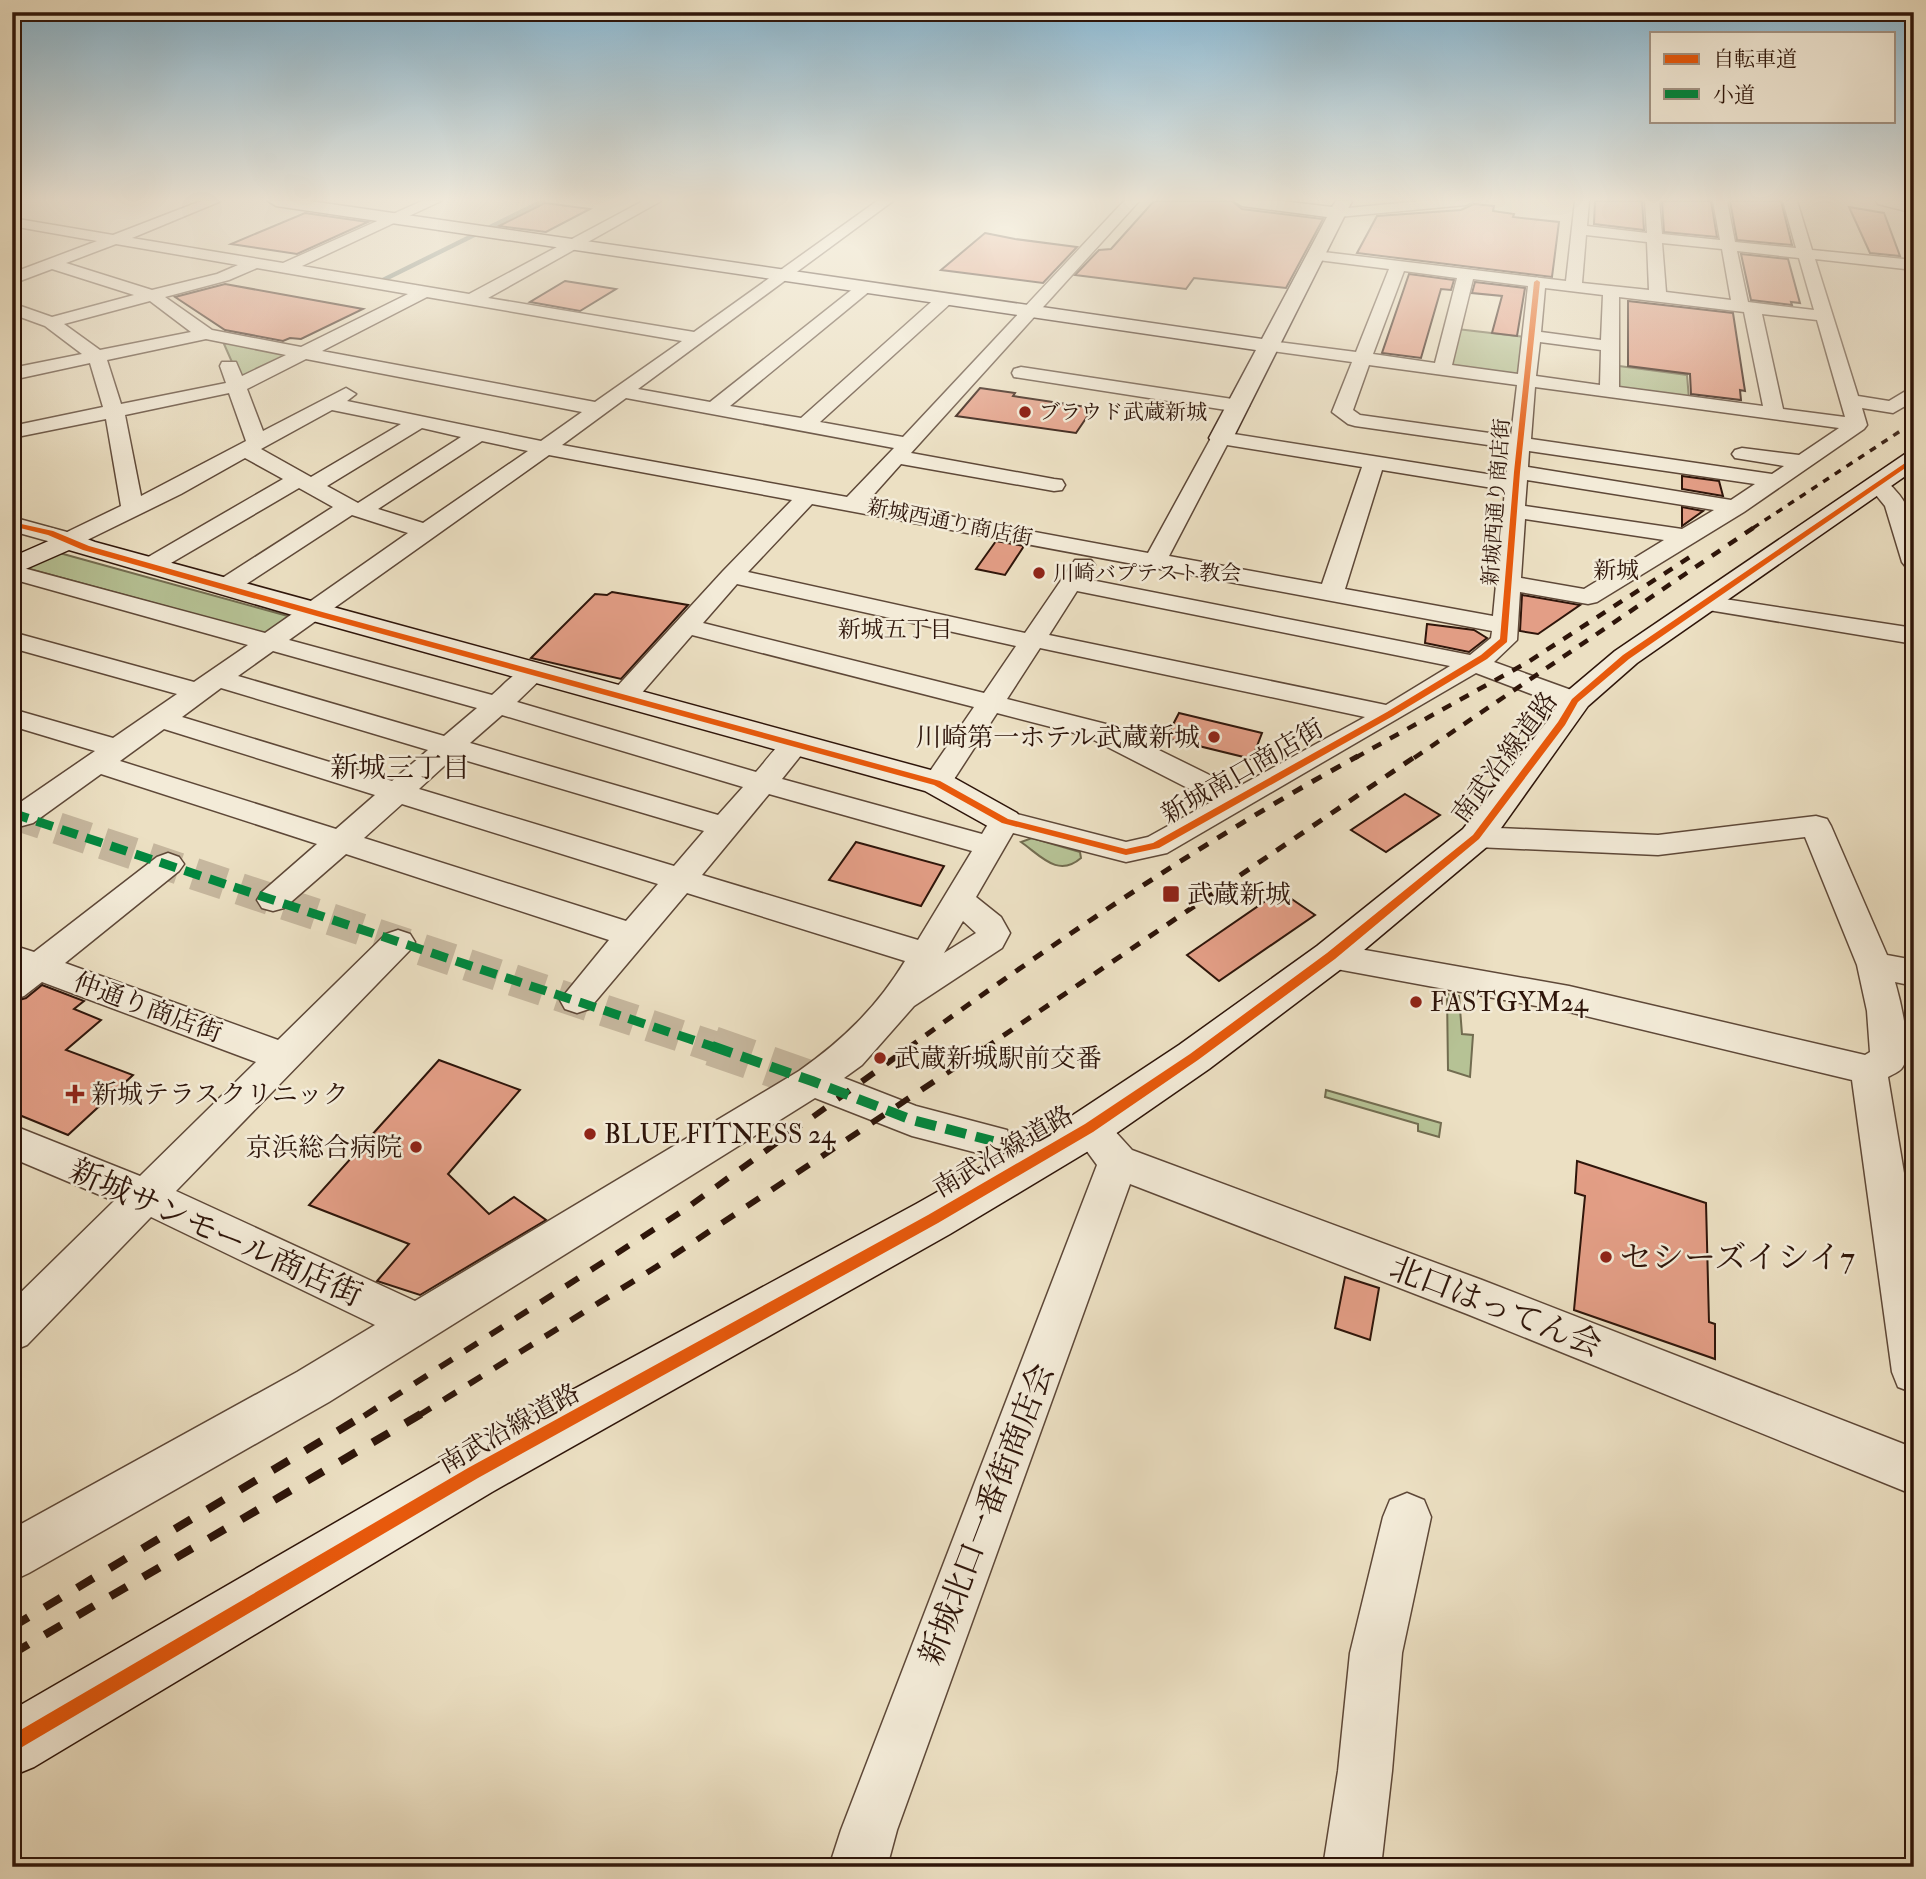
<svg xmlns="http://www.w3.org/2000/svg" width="1926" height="1879" font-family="'IM FELL Double Pica','Noto Serif JP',serif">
<rect width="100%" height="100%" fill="#ece0c3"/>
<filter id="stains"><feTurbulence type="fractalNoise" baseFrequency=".00286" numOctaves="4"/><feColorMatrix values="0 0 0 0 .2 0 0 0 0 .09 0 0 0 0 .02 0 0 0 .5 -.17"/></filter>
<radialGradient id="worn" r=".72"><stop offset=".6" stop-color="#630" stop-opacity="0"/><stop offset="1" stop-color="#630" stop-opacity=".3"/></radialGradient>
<g fill="#b6c295" stroke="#726c50" stroke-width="2">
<path d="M1457,329L1525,337L1519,376L1450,367Z"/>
<path d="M230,342L292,354L239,378L224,344Z"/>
<path d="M1619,366L1687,375L1689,399L1618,388Z"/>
<path d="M56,552L295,618L270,635L26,568Z"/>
<path d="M1032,838L1080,852L1081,858C1058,878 1041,856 1021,842Z"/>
<path d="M1447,994L1459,996L1462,1034L1473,1035L1470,1077L1448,1070Z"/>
<path d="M1326,1090L1441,1123L1439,1137L1418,1131V1124L1325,1097Z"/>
</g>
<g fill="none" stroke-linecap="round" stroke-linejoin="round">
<path stroke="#6e7a72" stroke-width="4.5" d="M383,280L543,201"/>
</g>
<g fill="#e39e86" stroke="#2e150a" stroke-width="2">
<path d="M1154,201H1232L1242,209L1323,219L1286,288L1194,278L1186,289L1075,275L1099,250L1111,249Z"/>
<path d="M1595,201H1642L1644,230L1594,224Z"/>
<path d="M1662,201H1711L1717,237L1664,232Z"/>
<path d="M1730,201H1781L1792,245L1737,240Z"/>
<path d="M545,203L590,209L546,232L499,226Z"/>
<path d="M1474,204L1494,206L1493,211L1514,214L1513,217L1559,222L1552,277L1357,253L1377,216L1461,210Z"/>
<path d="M1849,207L1884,213L1900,256L1870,253Z"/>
<path d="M305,213L368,222L297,254L231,244Z"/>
<path d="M985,233L1015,239L1077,247L1043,283L941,270Z"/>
<path d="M1741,254L1788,259L1800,303L1791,302L1792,305L1751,300Z"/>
<path d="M1409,274L1454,280L1451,290L1441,289L1421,358L1382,353Z"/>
<path d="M565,281L616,289L580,311L530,302Z"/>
<path d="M1475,282L1525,288L1517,336L1492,333L1502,296L1472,293Z"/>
<path d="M225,284L363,309L301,339L290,338L283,341L225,330L175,297Z"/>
<path d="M1628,301L1733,313L1745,391L1740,390L1741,400L1691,394L1690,374L1628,366Z"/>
<path d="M980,388L1015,393L1013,396L1093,408L1076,433L956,416Z"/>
<path d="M1682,476L1719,481L1723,496L1682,489Z"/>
<path d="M1682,507L1703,511L1682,526Z"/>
<path d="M996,541L1024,546L1005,575L976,569Z"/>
<path d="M612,592L688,605L621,679L531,658L595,594L607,595Z"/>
<path d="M1522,595L1580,605L1538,634L1520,631Z"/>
<path d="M1427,624L1474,630L1487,638L1469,652L1425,643Z"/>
<path d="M1179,713L1262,733L1252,759L1166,738Z"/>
<path d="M1405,794L1440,815L1386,852L1351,830Z"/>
<path d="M856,842L944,866L921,906L829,880Z"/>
<path d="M1280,891L1315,915L1219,981L1187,955Z"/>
<path d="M42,985L84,1001L74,1009L101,1020L66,1050L133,1075L68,1135L12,1112V1002L26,998Z"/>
<path d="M439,1060L520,1090L448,1174L489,1214L514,1197L546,1220L420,1295L377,1281L409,1244L309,1205Z"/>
<path d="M1577,1161L1706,1203L1709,1322L1715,1324V1359L1574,1310L1585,1196L1575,1193Z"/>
<path d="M1345,1277L1379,1288L1370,1340L1335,1328Z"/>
</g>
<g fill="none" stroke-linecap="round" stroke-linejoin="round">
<path stroke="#c6b79e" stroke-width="32" stroke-dasharray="32 16" stroke-linecap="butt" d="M12,813L717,1048"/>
<path stroke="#c6b79e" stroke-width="40" stroke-dasharray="40 20" stroke-linecap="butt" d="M712,1046L812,1081"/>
<g stroke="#5e4838" stroke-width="3">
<g id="street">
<path d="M201,201H221L132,238L283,263L422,201H441L302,266L469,294L643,201H661L488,298L694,332L877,201H893L638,389L710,402L859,284H871L873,287L871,290L730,406L801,418L939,295H951L953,299L951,303L820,422L903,437L1124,201H1139L911,453L1054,479L1062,480L1065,485L1062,490L1054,491L901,464L868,501L1148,553L1211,438L1214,434L1221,432L1506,477L1509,448L1355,426L1348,424L1332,412L1352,362L1264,350L1261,346L1270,341L1356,352L1389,269L1310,259L1307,256L1310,253L1315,251L1566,281L1575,201H1589L1587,226L1647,233L1645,201H1659L1662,234L1720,240L1713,201H1727L1735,242L1796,248L1783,201H1797L1812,250L1914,260V270L1815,259L1858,396L1889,401L1914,386V401L1893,413L1862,408L1867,425L1864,429L1744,512L1597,602L1588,604L1520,592L1517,640L1494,662L1585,695L1589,701L1585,707L1575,709L1565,707L1476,673L1167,853L1126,862L1013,833L976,897L1001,917L1010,933L1002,948L914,1006L862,1065L844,1078L916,1106L1007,1130L1012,1141L1007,1152L993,1157L912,1136L815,1098L329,1402L29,1573L12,1581V1529L297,1372L375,1325L151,1217L27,1345L12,1351V1301L114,1201L12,1158V1125L140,1176L256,1062L42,982L24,996L12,1000V945L34,952L157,857L168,853L179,857L184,864L179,871L65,963L278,1040L386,934L398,930L410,934L415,942L410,950L176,1191L415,1301L799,1071C843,1040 877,1007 905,961L687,893L589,1009L577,1013L565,1009L560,1000L609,940L346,854L284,908L273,911L262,908L257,900L262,892L317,844L101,774L33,823L22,826L12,823V808L95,751L12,726V709L113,738L177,694L12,648V632L194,682L248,645L12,579V565L265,633L408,533L352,515L234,592L225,594L216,592L213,587L216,582L333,507L299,488L159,570H143L139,565L143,560L283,479L245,458L181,494L77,545L69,547L12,531V517L67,532L121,506L106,419L12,438V426L103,407L90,363L12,380V368L82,354L45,326L12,314V303L52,317L134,295L52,269L12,284V273L97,241L12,226V218L113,235ZM1586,235L1647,242L1649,290L1582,283ZM1662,243L1722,249L1731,300L1666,292ZM116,244L238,265L217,274L152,290L66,263ZM1737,251L1799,258L1814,310L1748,302ZM257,268L408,294L301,347L212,330L165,297L229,280ZM1404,271L1457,278L1435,363L1373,354ZM1473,279L1528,286L1518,374L1452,365ZM1545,288L1603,295L1601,340L1541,332ZM427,297L682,341L595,402L322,351ZM1619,297L1744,312L1763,406L1619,387ZM150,301L191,332L100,350L64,324ZM1762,314L1817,320L1845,417L1783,409ZM206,339L286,355L242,376L236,362H222L220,366L226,383L121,404L107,360ZM1540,342L1601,350L1600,385L1536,376ZM306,359L582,412L541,441L347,401L356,394L346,388L263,431L247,389ZM1369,365L1517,385L1511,436L1360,415L1353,410ZM1535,387L1839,428L1799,455L1742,448L1735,450L1732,454L1735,458L1784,466L1772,474L1531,439ZM229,393L246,441L141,496L125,415ZM626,398L894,448L847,497L562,445ZM332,410L401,424L311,477L261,449ZM422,428L461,437L358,503L327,486ZM482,441L528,451L423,523L378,509ZM1227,445L1362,467L1322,584L1169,556ZM1529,451L1755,484L1731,500L1528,467ZM549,455L792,500L723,571L613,691L610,697L613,703L623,705L633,703L692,635L974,707L922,783L927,790L937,792L947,790L997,713L1086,736L1213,801L1148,837L1126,842L1005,811L994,814L982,834L782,779L810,744L806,738C782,732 771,756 756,772L517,702L547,673L543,667C522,662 507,682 492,695L289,640ZM1382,470L1505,490L1493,616L1345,589ZM1527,480L1714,510L1682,529L1525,506ZM812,504L1492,631L1491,638L1470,655L1086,579L1095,565L1091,560H1075L1025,633L748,572ZM1525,519L1664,540L1584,589L1521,578ZM737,584L1016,646L984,693L703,623ZM1077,591L1450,666L1386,705L1049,635ZM1040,648L1365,717L1236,788L1106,724L1007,699ZM273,651L477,708L444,736L238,676ZM221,688L428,750L392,781L182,717ZM502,715L743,787L718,815L470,743ZM164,729L375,795L336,829L120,761ZM454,757L704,831L674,866L419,789ZM769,794L972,851L918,940L702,875ZM402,804L658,884L626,921L364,838ZM963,921L976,933L944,953Z"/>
<path d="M1420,201H1473L1466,205L1338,217L1331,213L1338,209Z"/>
<path d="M1876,201H1900L1914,205V213L1878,204Z"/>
<path d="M1021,367L1239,400L1249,406L1239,412L1014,377L1012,373L1014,369Z"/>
<path d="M1878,478C1886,480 1890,484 1895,490C1917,513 1914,539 1914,569L1906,567L1902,562L1885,506L1867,484L1870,479Z"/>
<path d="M1705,596L1914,628V644L1696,608L1693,603L1696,598Z"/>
<path d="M1816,816L1827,819L1831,826L1887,955L1914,960V986L1895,982C1900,999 1914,1054 1902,1068C1899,1072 1893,1074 1888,1077L1914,1233V1393L1898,1387L1892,1372L1852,1080L1569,1012L1331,968L1319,965L1314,956L1319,947L1331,944L1569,986L1865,1055L1870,1052L1867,1011L1857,965L1805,837L1658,855L1476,847L1465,844L1461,837L1465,830L1476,827L1658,835Z"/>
<path d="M1089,1112L1102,1117L1132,1150L1482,1280L1914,1448V1495L1467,1314L1130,1184L897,1830L887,1867H829L841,1830L1097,1165L1070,1128L1076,1117Z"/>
<path d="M1407,1493L1424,1500L1431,1517L1402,1653L1392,1771L1381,1867H1323L1338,1771L1350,1653L1383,1517L1390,1500Z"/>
</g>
</g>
<g stroke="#2e150a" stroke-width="3">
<g id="secondary">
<path d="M268,201H310L1262,339L1327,217L1242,206L1234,201H1282L1332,207L1336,201H1352L1233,438L1229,443H1213L1209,438L1256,350L276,206Z"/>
<path d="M1914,452V470L1637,663L1588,706L1489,845L1345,966L1209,1069L1105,1141L950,1234L492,1492L34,1767L12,1776V1710L454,1454L916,1204L1073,1115L1179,1045L1317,946L1463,829L1548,720L1564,694L1615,651L1905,454Z"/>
<path d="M69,532L95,542L949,775L1017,813L1022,821L1017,829L1005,832L993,829L925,791L313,621L69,550L12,575V557Z"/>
</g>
</g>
<use href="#street" fill="#f3ebd8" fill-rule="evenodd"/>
<use href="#secondary" fill="#f3ebd8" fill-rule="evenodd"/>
<path stroke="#2e150a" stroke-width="3.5" stroke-dasharray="7 7" stroke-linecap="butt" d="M1753,528L1914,422"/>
<g stroke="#2e150a" stroke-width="4.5" stroke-dasharray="10 10" stroke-linecap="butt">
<path d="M1355,758L1528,662L1693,555"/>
<path d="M1414,758L1756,526"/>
</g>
<g stroke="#2e150a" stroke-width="5" stroke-dasharray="11 11" stroke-linecap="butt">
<path d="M908,1048C1053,943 1201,842 1358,756"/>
<path d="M985,1048L1416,756"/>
</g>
<g stroke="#2e150a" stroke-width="6" stroke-dasharray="15 15" stroke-linecap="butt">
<path d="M364,1416L681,1212L911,1046"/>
<path d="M418,1416L656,1267L987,1046"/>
</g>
<g stroke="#2e150a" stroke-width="8" stroke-dasharray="19 19" stroke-linecap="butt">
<path d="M12,1627L366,1414"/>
<path d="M12,1654L421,1414"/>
</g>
<path stroke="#00873e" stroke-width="9" stroke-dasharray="17 9" stroke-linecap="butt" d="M12,813L717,1048"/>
<path stroke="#00873e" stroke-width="10" stroke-dasharray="21 10" stroke-linecap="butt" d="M712,1046L812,1081L912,1120L993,1141"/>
<g stroke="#f3ebd8" stroke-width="5">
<g id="cycleway">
<path d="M1537,280L1540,282L1520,472L1507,642L1487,659L1393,716L1159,848L1126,855L1002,823L934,785L320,617L83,550L48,535L12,526V522L53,531L89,546L326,613L940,781L1008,819L1126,849L1153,843L1387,712L1481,655L1500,639L1514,472L1534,282Z"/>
<path d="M1914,457V462L1629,659L1578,702L1565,725L1479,839L1335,959L1198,1060L1093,1132L938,1223L478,1478L12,1753V1735L468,1468L928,1215L1085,1124L1190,1054L1327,953L1473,835L1558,722L1572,699L1623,655Z"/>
</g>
</g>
<use href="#cycleway" fill="#e8590c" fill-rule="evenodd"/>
</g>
<linearGradient id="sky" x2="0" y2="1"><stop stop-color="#88b8d4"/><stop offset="0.43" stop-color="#f6f1e4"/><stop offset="1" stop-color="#f6f1e4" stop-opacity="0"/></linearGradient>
<rect width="1926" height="464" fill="url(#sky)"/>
<g fill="#8f2418" stroke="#f3ebd8" stroke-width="2.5">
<circle cx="1025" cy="412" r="7"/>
<circle cx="1039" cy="573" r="7"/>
<circle cx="1214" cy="737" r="7"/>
<rect x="1162" y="885" width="18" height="18" rx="3.5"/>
<circle cx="1416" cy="1002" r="7"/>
<circle cx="880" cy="1058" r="7"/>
<path d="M71.5 1083.5h7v7h7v7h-7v7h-7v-7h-7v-7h7z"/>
<circle cx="590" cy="1134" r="7"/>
<circle cx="416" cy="1147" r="7"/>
<circle cx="1606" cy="1257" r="7"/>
</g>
<g text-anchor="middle" stroke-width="5" stroke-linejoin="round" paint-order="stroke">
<g font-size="21" fill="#2e150a" stroke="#f3ebd8" text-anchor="start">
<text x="1039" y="419">ブラウド武蔵新城</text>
<text x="1053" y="580">川崎バプテスト教会</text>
</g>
<g font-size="21" fill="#2e150a" stroke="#f3ebd8">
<text transform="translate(1496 502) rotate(-86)" y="7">新城西通り商店街</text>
<text transform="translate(950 522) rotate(11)" y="7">新城西通り商店街</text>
</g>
<g font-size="23" fill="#2e150a" stroke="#f3ebd8">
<text x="1616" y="578">新城</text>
<text x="895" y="637">新城五丁目</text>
</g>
<g font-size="26" fill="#2e150a" stroke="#f3ebd8" text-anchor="start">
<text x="1200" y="746" text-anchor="end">川崎第一ホテル武蔵新城</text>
<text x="1187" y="903">武蔵新城</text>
<text x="1430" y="1011">FASTGYM24</text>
<text x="894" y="1067">武蔵新城駅前交番</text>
<text x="91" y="1103">新城テラスクリニック</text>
<text x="604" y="1143">BLUE FITNESS 24</text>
<text x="402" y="1156" text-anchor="end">京浜総合病院</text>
</g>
<g font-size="26" fill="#2e150a" stroke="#f3ebd8">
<text transform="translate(1504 757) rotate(-53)" y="9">南武沿線道路</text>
<text transform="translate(1242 771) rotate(-30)" y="9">新城南口商店街</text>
<text transform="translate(148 1007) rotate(20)" y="9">仲通り商店街</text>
<text transform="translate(1003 1151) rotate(-30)" y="9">南武沿線道路</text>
<text transform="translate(509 1428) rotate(-29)" y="9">南武沿線道路</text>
</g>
<g font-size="28" fill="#2e150a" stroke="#f3ebd8">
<text x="400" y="777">新城三丁目</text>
</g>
<g font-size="32" fill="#2e150a" stroke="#f3ebd8">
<text transform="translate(216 1232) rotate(24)" y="11">新城サンモール商店街</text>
<text transform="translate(1496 1306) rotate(21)" y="11">北口はってん会</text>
<text transform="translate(986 1514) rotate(-69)" y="11">新城北口一番街商店会</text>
</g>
<g font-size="32" fill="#2e150a" stroke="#f3ebd8" text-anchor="start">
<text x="1620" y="1268">セシーズイシイ7</text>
</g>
</g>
<rect width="1926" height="1879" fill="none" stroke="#ece0c3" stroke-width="42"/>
<rect x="14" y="14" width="1898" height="1851" fill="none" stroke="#2e150a" stroke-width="3.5"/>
<rect x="21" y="21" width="1884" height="1837" fill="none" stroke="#2e150a" stroke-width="2"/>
<rect x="1650" y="32" width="245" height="91" fill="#f3ebd8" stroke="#a49586" stroke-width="2"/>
<rect x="1664" y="54" width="35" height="10" fill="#e8590c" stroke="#a49586" stroke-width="2"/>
<text x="1713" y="66" font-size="21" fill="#2e150a">自転車道</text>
<rect x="1664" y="89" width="35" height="10" fill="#00873e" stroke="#a49586" stroke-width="2"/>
<text x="1713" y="102" font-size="21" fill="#2e150a">小道</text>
<rect width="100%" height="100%" filter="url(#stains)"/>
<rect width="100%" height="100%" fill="url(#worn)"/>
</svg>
